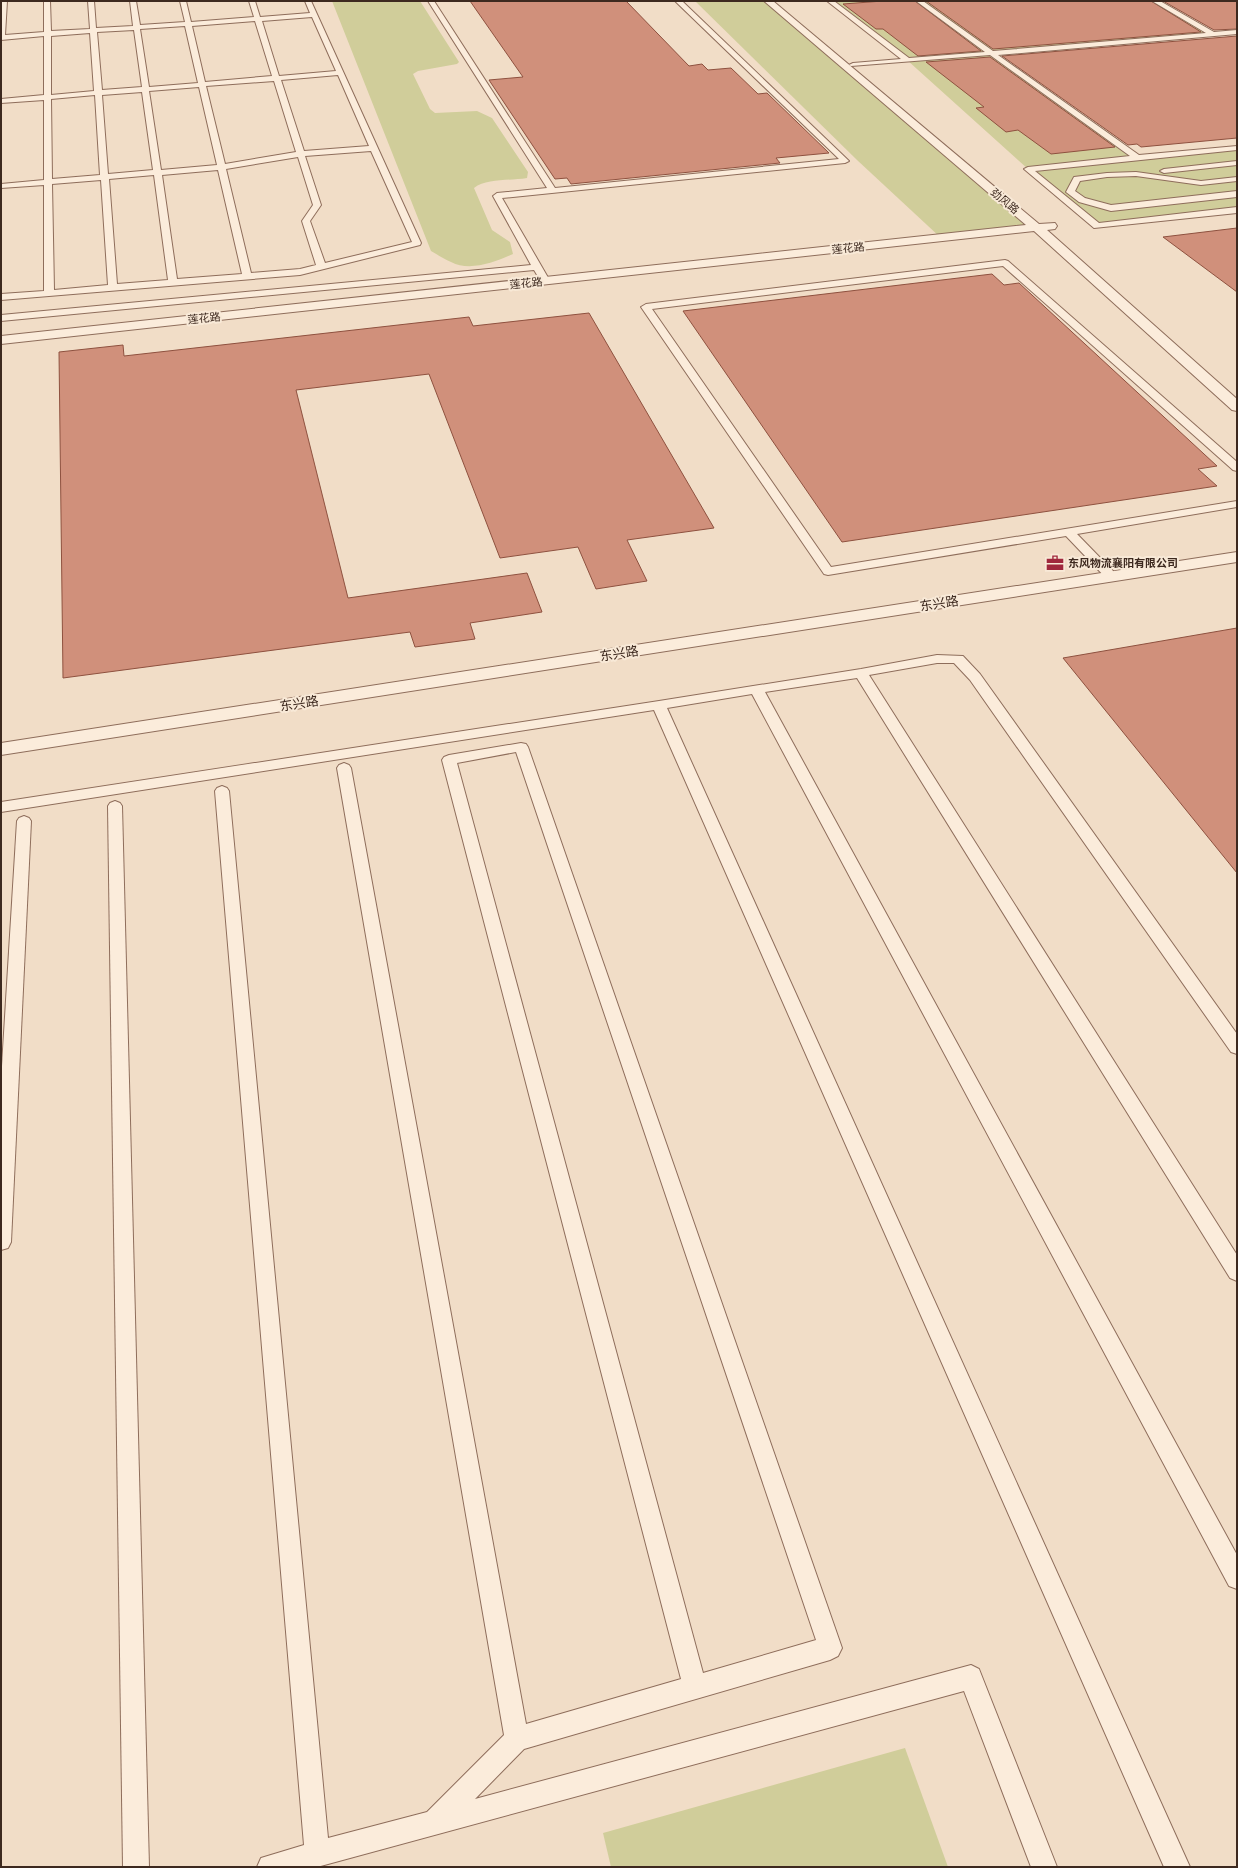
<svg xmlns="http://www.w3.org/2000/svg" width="1238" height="1868" font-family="'Crimson Pro','Noto Sans SC',serif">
<rect width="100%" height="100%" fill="#f1ddc7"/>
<g fill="#d0cd9a">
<path d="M332,1H420L459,62L457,64L418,71L413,74L430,109L435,113L477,111L492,118L528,172L527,178C510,181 487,178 474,188L492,230L510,242L513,254C495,262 470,272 451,262C444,259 438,255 431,251Z"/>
<path d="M695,1H768L1036,227L941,238L857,160Z"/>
<path d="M830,1H1155L1213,34L994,53L1137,158L1237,148V210L1097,226L1028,169L907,60Z"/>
<path d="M905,1748L948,1867H611L603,1833Z"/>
</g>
<g fill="#d0907b" stroke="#8e513f">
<path d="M470,1H626L689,66L702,64L708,70L731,68L758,94L767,93L829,153L776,158L780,163L571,184L567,178L555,179L489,80L523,77Z"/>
<path d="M883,1H915L981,51L918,56L883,29H876L843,4Z"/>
<path d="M926,1H1151L1201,32L993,49Z"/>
<path d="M1163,1H1237V29L1214,30Z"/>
<path d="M1237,36V138L1141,147L1137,144L1128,145L1002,56Z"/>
<path d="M990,57L1115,147L1051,154L1018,130L1006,132L976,108L984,107L926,62Z"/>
<path d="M1237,228V292L1163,237Z"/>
<path d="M992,274L1004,285L1019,283L1217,466L1198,469L1217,486L842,542L683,311Z"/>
<path d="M589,313L714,528L627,540L647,581L596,589L578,547L500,558L429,374L296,390L348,598L527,573L542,612L470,623L475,639L415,647L410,632L63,678L59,352L123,345L124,356L469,317L473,326Z"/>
<path d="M1237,628V873L1063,658Z"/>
</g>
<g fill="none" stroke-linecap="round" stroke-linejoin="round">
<g stroke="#8e6d5b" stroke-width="2">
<g id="service">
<path d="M1,1H7L5,35L44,32V1H50L51,31L90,29L88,1H94L96,28L133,26L130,1H136L140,25L185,22L180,1H186L191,22L254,17L249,1H255L260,17L310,13L305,1H311L421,243L420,245L300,275L1,300V294L44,291V185L1,188V184L44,180V100L1,103V99L44,95V36L1,40ZM312,17L336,71L279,76L262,21ZM255,21L272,76L205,82L192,26ZM185,26L198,83L149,87L140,29ZM134,30L142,87L102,90L97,32ZM90,33L94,91L51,95V36ZM338,75L369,146L304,151L281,80ZM274,81L296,152L225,164L206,86ZM199,87L217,165L161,170L149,91ZM142,92L153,170L108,174L102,95ZM95,95L100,175L52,179L51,99ZM371,151L412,242L325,263L310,221L321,205L305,156ZM298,157L313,205L302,221L316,265L300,269L251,273L226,169ZM218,170L242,274L177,279L162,175ZM154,175L168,280L117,284L109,179ZM101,180L108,285L54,290L52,184Z"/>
<path d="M428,1H434L555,188L839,159L675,1H682L849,161L845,163L502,198L550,281L545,284L542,283L534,270L1,321V315L531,265L493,196L497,193L547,188Z"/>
<path d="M827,1H834L909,58L985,52L916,1H923L993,51L1206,33L1152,1H1160L1214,32L1237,30V34L998,55L1139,155L1237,146V150L1035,171L1099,223L1237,207V213L1094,228L1024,169L1028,167L1130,156L990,55L851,66L849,65L853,63L901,59Z"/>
<path d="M1237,161V165L1164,173L1160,171L1164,169Z"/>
<path d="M1136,172L1201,181L1237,177V181L1201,185L1136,176L1107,177L1080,181L1075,191L1085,198L1111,205L1237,191V197L1111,211L1079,202L1066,192L1074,177L1107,173Z"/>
<path d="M1005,260L1008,261L1237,462V471L1233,470L1003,266L652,309L831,567L1237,501V507L1077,534L1115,573L1117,576L1115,579H1107L1066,536L828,575L824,574L641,307L646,304Z"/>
<path d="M937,655L963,656L980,674L1237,1034V1054L1231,1052L970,680L954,663H937L869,675L1237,1255V1281L1230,1278L857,678L765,692L1237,1555V1589L1229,1586L752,694L667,708L1190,1867H1164L654,710L1,812V802L659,701L861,669Z"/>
<path d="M521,743L526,744L528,747L842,1648L838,1656L830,1660L524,1749L475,1799L971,1665L979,1669L1057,1867H1031L964,1691L317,1867H257L261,1858L304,1845L215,791L217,788L222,786L227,788L229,791L328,1838L427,1812L504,1735L337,768L339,765L344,763L349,765L351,768L526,1724L681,1679L442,760L444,757L449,755ZM516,752L816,1640L703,1673L457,763Z"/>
<path d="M115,801L120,803L122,806L149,1867H123L108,806L110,803Z"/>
<path d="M24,816L29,818L31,821L11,1242L8,1248L1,1250V1082L17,821L19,818Z"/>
</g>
</g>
<g stroke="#8e6d5b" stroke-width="2">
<g id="tertiary">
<path d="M764,1H773L1039,224L1055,223L1057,226L1055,229L1047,230L1237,399V411L1232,410L1034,231L1,344V336L1026,225Z"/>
<path d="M1237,552V562L1,755V743Z"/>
</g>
</g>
<use href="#service" fill="#fbecdb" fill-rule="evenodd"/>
<use href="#tertiary" fill="#fbecdb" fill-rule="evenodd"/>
</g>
<defs>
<g id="office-bare" transform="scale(1.38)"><path d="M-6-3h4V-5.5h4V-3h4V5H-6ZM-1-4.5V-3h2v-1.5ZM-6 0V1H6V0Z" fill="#a0283d" stroke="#f8e9d7" stroke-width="2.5" paint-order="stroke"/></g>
</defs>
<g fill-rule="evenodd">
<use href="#office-bare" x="1055" y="563"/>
</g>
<g text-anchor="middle" stroke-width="4" stroke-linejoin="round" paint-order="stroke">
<g font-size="11" fill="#3d291f" stroke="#f8e9d7">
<text transform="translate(1005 201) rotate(40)" y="4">劲风路</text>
<text transform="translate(848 248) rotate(-6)" y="4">莲花路</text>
<text transform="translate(526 283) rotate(-6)" y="4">莲花路</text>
<text transform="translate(204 318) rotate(-6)" y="4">莲花路</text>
</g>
<g font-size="11" font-weight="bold" fill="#3d291f" stroke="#f8e9d7" text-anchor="start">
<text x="1068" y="567">东风物流襄阳有限公司</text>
</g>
<g font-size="13" fill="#3d291f" stroke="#f8e9d7">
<text transform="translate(939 603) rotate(-9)" y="5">东兴路</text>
<text transform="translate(619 653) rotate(-9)" y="5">东兴路</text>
<text transform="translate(299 703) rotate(-9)" y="5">东兴路</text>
</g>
</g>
<rect width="1238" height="1868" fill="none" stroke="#3d291f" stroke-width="4"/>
</svg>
